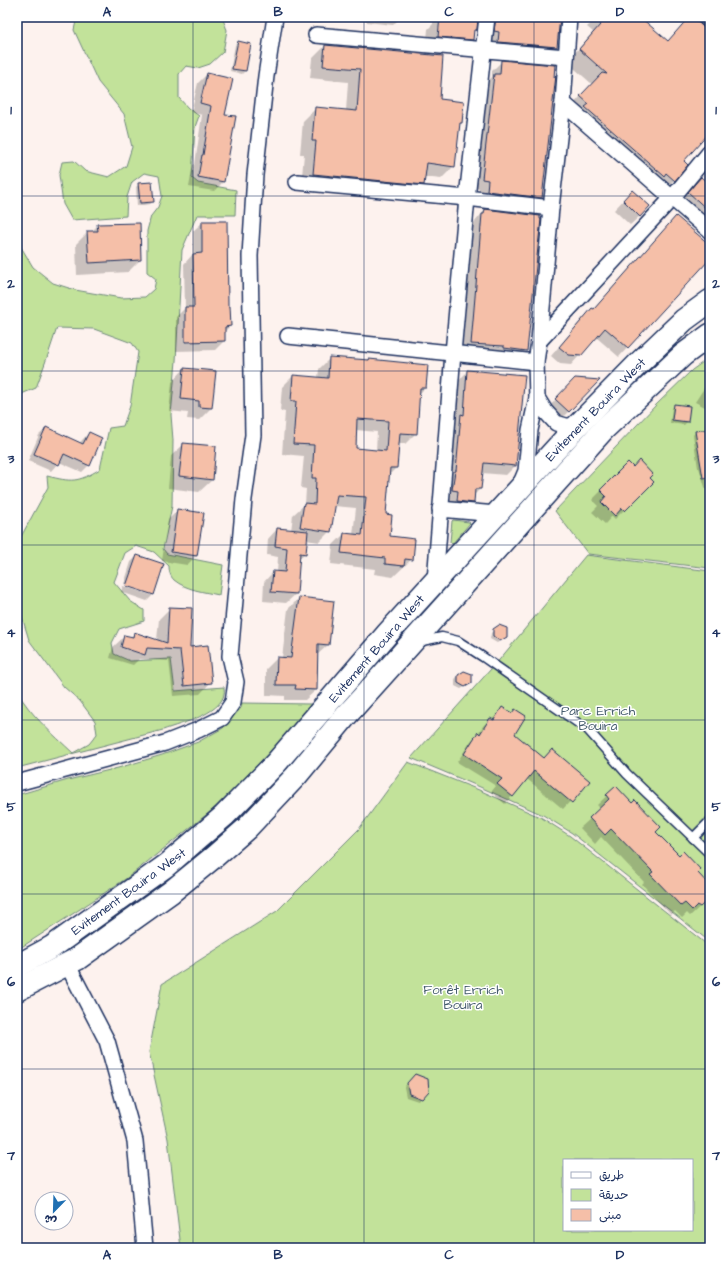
<svg xmlns="http://www.w3.org/2000/svg" width="727" height="1265" font-family="'Architects Daughter','Playpen Sans Arabic',sans-serif">
<rect width="100%" height="100%" fill="#fdf2ee"/>
<filter id="ink" filterUnits="userSpaceOnUse"><feTurbulence type="fractalNoise" baseFrequency=".025" numOctaves="2"/><feDisplacementMap in="SourceGraphic" scale="8" xChannelSelector="R" yChannelSelector="G"/><feConvolveMatrix kernelMatrix="1 2 1 2 8 2 1 2 1" color-interpolation-filters="sRGB"/></filter>
<g filter="url(#ink)">
<g fill="#c2e29a" stroke="#6e887c" fill-rule="evenodd">
<path d="M77,17H222L227,30L223,52L210,64L198,68L186,66L179,74V98L188,108L199,116L195,127L192,178L198,183L236,190L235,215H197L182,250L176,361L171,415L173,440L172,506L163,549L167,554L223,565L219,595C205,592 186,590 174,580C170,576 169,571 169,566L154,552L136,546L125,553L114,582L130,601L144,610V621L119,629L112,643L114,654L130,661L171,659L175,691L224,687C229,713 181,723 163,730L17,768V691C30,715 53,734 73,753L89,744L97,734L95,721L80,701L64,687L29,640L17,600V544L48,487L47,476C72,482 77,483 100,469L109,428L123,426L130,406L138,352L132,343L94,329L57,328L49,352L36,388L19,395L17,397V223H19L21,247L33,267L53,283L75,290L121,298L145,297L154,289L156,279L147,272V231L151,216L158,207L162,196L159,176L144,173L132,182L127,197L126,216L72,220L63,204L59,175L62,162L74,161L85,171L109,177L126,166L132,147L124,114L98,82L74,30Z"/>
<path d="M710,357V568L588,554L555,511L656,405L692,370Z"/>
<path d="M453,520L469,522L470,523L452,544L450,542L452,521Z"/>
<path d="M586,555L710,571V942L572,833L543,815L480,787L411,758L500,659Z"/>
<path d="M242,703L311,704L279,742L242,781L211,811L127,878L68,917L17,950V795L68,780L118,768L162,755L198,742L223,728L241,708Z"/>
<path d="M408,762L479,790L542,818L570,836L710,947V1248H181L168,1139L149,1052L162,984L277,911L359,829ZM564,1160H692V1230H564Z"/>
</g>
<g fill="#0003" fill-rule="evenodd">
<path d="M330,17H401L393,25L367,22V21Z"/>
<path d="M433,17H559L556,47L543,60L486,55L483,27L477,22L476,29L473,32L472,39L459,53L426,50L428,29L433,24Z"/>
<path d="M584,17H638L667,42L691,17L710,34V124L682,161L674,180L662,192L569,109L592,84L567,62L593,32L587,27L591,23Z"/>
<path d="M238,42L245,71L242,74L230,71L235,45Z"/>
<path d="M325,46L439,100L461,123L459,125L454,166L441,179L424,177L423,184L411,197L301,187L304,154H300L303,121L316,108L346,111L348,82L310,78L312,59Z"/>
<path d="M502,61L541,197L532,207L478,200L479,189L473,188L485,84L492,77V71Z"/>
<path d="M207,74L223,115L235,117L223,182L214,191L189,187L193,165L195,164L202,115L191,112L198,83Z"/>
<path d="M710,171V226L680,202L692,187L703,180Z"/>
<path d="M139,184L153,202L150,204L137,206L136,187Z"/>
<path d="M632,191L640,216L630,225L614,210Z"/>
<path d="M485,210L526,350L517,359L462,353L473,224Z"/>
<path d="M676,217L710,246V257L619,357L596,337L571,365L560,364L551,356L583,318L593,310Z"/>
<path d="M203,222L227,307L230,326L224,332V341L215,350L176,351V317L185,308L184,264L193,254V231Z"/>
<path d="M98,225L140,260L128,272L77,275L76,244L88,232H91Z"/>
<path d="M330,358L425,388L418,395L416,433L405,444H398L396,468L389,475L385,515L388,537L412,559L393,577L374,574L375,569L331,564L333,545L344,534L353,535L356,508L334,506L330,531L319,542L306,540L305,553L298,560L296,594L286,603L263,601L264,582L273,572L277,573L278,557L267,555L268,539L277,529L291,531L293,515L305,504L306,489L301,488L304,456L282,454L285,412L280,411L282,387L293,376L318,378L319,369ZM356,430L377,432L376,451L355,449Z"/>
<path d="M184,369L215,372L211,408L199,420L187,419L188,413L169,411L172,382Z"/>
<path d="M468,371L515,466L506,475L482,473L480,489L474,495L473,503L464,512L448,510L449,500L444,499L452,425L455,421L459,380Z"/>
<path d="M710,379V408L709,409L695,402Z"/>
<path d="M598,381L559,421L547,409L566,389Z"/>
<path d="M675,405L689,407L687,422L684,425L670,423L672,408Z"/>
<path d="M46,429L80,443L82,440L89,433V465L82,472L59,462L51,471L28,461L39,435Z"/>
<path d="M710,430V497L705,487L699,468H698L693,435L695,432Z"/>
<path d="M184,444L212,480L199,492L168,488L171,456Z"/>
<path d="M628,464L652,482L615,519L612,516L605,524L592,512L598,506L592,500Z"/>
<path d="M178,510L196,556L187,565L162,561L168,520Z"/>
<path d="M137,556L163,565L153,595L147,601L121,592L123,586L151,595V593L124,584L131,562Z"/>
<path d="M299,598L328,645L317,655L316,690L305,700H285V696L266,695V669L277,658H282L288,609Z"/>
<path d="M170,608L189,648L211,682L200,694L173,696L169,661L139,659L133,665L110,658L113,647L125,636L130,638L135,633L157,640L159,619Z"/>
<path d="M494,630L506,637L497,643L490,639L491,633Z"/>
<path d="M458,676L471,683L461,689L455,686V679Z"/>
<path d="M502,708L511,714L515,710L514,734L543,759L589,781L563,809L527,779L505,804L491,792L496,786L457,762L471,741L478,734L483,726L490,719L492,720Z"/>
<path d="M616,787L655,832L697,873L710,887L708,899L690,916L687,913L682,918L675,911L671,915L642,884L644,882L601,837L595,844L580,828L601,809L597,805Z"/>
<path d="M415,1075L428,1091L418,1101L406,1097L404,1087Z"/>
</g>
<g fill="#f5bfa8" stroke="#1b2f5e" fill-rule="evenodd">
<path d="M440,17H478L477,30H474L473,40L438,37Z"/>
<path d="M496,17H560L557,47L498,42L499,32L494,31Z"/>
<path d="M607,17H640L668,41L689,17H692L710,33V132L684,161L688,165L675,181L666,173L664,176L585,107L589,104L580,96L602,73L607,74L579,49Z"/>
<path d="M238,41L251,44L246,71L232,69Z"/>
<path d="M325,45L443,56L440,99L464,102L462,123H460L455,167L427,163L424,185L313,174L316,141H312L315,107L357,111L360,69L323,66Z"/>
<path d="M501,60L555,65L554,78L556,75L542,198L487,191L488,180L482,179L494,74H500Z"/>
<path d="M207,73L233,79L225,115L236,116L224,182L198,177L202,155H203L211,106L200,103Z"/>
<path d="M701,177L710,185V212L688,192Z"/>
<path d="M152,182L154,202L140,203L138,183Z"/>
<path d="M632,190L650,206L640,217L623,200Z"/>
<path d="M485,209L540,216V219H541L538,247L527,351L504,348V346L471,344L482,214H484Z"/>
<path d="M676,216L710,245V259L628,348L605,328L581,356L569,355L559,347L592,308L594,309Z"/>
<path d="M202,221H227L228,306H230L231,326L225,327V341L185,342V307H194L193,254L202,253Z"/>
<path d="M140,223L141,260L89,263L87,231H98L97,224Z"/>
<path d="M329,357L369,360V359L428,365L426,388H420L417,434L400,433L397,468H390L386,514L392,515L390,536L415,539L413,560L405,559L404,566L385,564V558L341,553L344,533L362,535L366,497L337,495L331,532L300,527L304,503L315,504L316,478H312L314,445L293,444L296,401H291L293,375L328,378ZM357,419L388,421L386,451L356,448Z"/>
<path d="M184,368L216,371L212,408L199,407V401L181,399Z"/>
<path d="M467,370L525,375L516,466L484,463L481,489H475L474,503L457,501L458,491L452,490L455,471H456L461,414L464,415Z"/>
<path d="M575,378L600,380L569,412L555,399Z"/>
<path d="M674,404L690,406L688,422L672,420Z"/>
<path d="M46,427L83,444L89,432L102,438L90,466L64,454L59,465L34,454Z"/>
<path d="M710,429V477L703,478L695,431Z"/>
<path d="M183,443L216,446L213,480L179,476Z"/>
<path d="M639,460L653,475L650,478L654,482L625,511L622,508L615,516L601,502L606,496L600,490L628,462L633,467Z"/>
<path d="M177,509L204,513L197,556L171,552Z"/>
<path d="M277,528L308,531L306,554L300,553L297,594L271,592L273,571L285,572L287,548L275,546Z"/>
<path d="M137,555L164,564L154,595L126,586Z"/>
<path d="M299,597L334,601L329,645L318,644L317,690L295,689L296,685H276L277,657L291,658Z"/>
<path d="M169,607L192,608L190,647L208,645L212,683L184,686L180,650L147,648L145,655L121,647L124,635L133,637L134,632L167,643Z"/>
<path d="M499,625L507,628V637L500,641L493,636V629Z"/>
<path d="M464,671L472,674V683L465,687L458,683V675Z"/>
<path d="M502,707L512,713L515,709L526,716L515,734L544,758L552,749L590,781L572,803L534,771L513,797L497,784L502,779L464,754L478,732L480,734L490,718L494,720Z"/>
<path d="M616,786L632,803L635,800L661,827L656,832L679,855L683,851L701,870L698,873L710,886V898L700,907L697,905L692,910L685,903L681,906L650,874L653,872L611,829L605,835L589,818L609,799L606,795Z"/>
<path d="M415,1074L428,1079L429,1091L422,1099L409,1094L407,1083Z"/>
</g>
<g fill="none" stroke-linecap="round" stroke-linejoin="round">
<g stroke="#1b2f5e" stroke-width="11">
<g id="service">
<path d="M420,642L427,640L442,637L458,641L483,657L588,730L627,774L710,854"/>
<path d="M693,838L710,821"/>
</g>
</g>
<g stroke="#1b2f5e" stroke-width="18">
<g id="minor">
<path d="M706,17L710,21"/>
<path d="M316,35L566,57"/>
<path d="M563,103L710,231"/>
<path d="M297,182L467,198L551,208"/>
<path d="M288,336L536,362L539,341L551,208L563,103L569,17"/>
<path d="M539,341L672,198L710,152"/>
<path d="M536,362L537,398L545,411L556,423L566,426H577"/>
<path d="M521,483L526,471L530,430L537,398"/>
<path d="M440,509L496,514"/>
<path d="M435,581L453,353L467,198L487,17"/>
<path d="M17,783L165,743L198,730L222,718L233,702L236,682L230,656L244,499L253,435L250,256L255,175L266,76L275,17"/>
<path d="M67,964L107,1041L135,1141L145,1248"/>
</g>
</g>
<g stroke="#1b2f5e" stroke-width="25">
<g id="trunk">
<path d="M17,966L52,947L167,865L224,816L276,763L388,633L577,426L640,362L684,320L710,301"/>
<path d="M17,990L77,959L171,892L215,856L247,828L296,776L344,718L604,429L683,355L710,335"/>
</g>
</g>
<use href="#service" stroke="#fff" stroke-width="8"/>
<use href="#minor" stroke="#fff" stroke-width="15"/>
<use href="#trunk" stroke="#fff" stroke-width="22"/>
</g>
</g>
<path fill="none" stroke="#1b2f5e" stroke-width="1" stroke-opacity="0.55" d="M193,17V1248M364,17V1248M534,17V1248M17,196H710M17,371H710M17,545H710M17,720H710M17,894H710M17,1069H710"/>
<g text-anchor="middle" stroke-width="3" stroke-linejoin="round" paint-order="stroke">
<g font-size="13" fill="#1b2f5e" stroke="#fff">
<text transform="translate(595 409) rotate(-46)" y="5">Evitement Bouira West</text>
<text transform="translate(376 648) rotate(-49)" y="5">Evitement Bouira West</text>
<text transform="translate(128 891) rotate(-36)" y="5">Evitement Bouira West</text>
</g>
<g font-size="13" fill="#455c6d" stroke="#fff">
<text x="598" y="715">Parc Errich<tspan x="598" dy="15">Bouira</tspan></text>
<text x="463" y="994">Forêt Errich<tspan x="463" dy="15">Bouira</tspan></text>
</g>
</g>
<rect width="727" height="1265" fill="none" stroke="#fff" stroke-width="44"/>
<rect x="563" y="1159" width="130" height="72" fill="#ffffff" stroke="#a4acbf"/>
<rect x="571" y="1172" width="20" height="6" fill="#ffffff" stroke="#a4acbf"/>
<text x="599" y="1179" font-size="12" fill="#1b2f5e">طريق</text>
<rect x="571" y="1189" width="20" height="12" fill="#c2e29a" stroke="#a4acbf"/>
<text x="599" y="1199" font-size="12" fill="#1b2f5e">حديقة</text>
<rect x="571" y="1209" width="20" height="12" fill="#f5bfa8" stroke="#a4acbf"/>
<text x="599" y="1219" font-size="12" fill="#1b2f5e">مبنى</text>
<g transform="translate(54 1211) rotate(203)"><circle r="19" fill="#ffffff" stroke="#a4acbf"/>
<path d="M0-3L7 15L0 10L-7 15Z" fill="#1f6fb2"/>
<text y="-6" font-size="11" font-weight="bold" text-anchor="middle" fill="#1b2f5e">ش</text>
</g>
<rect x="22" y="22" width="683" height="1221" fill="none" stroke="#1b2f5e" stroke-width="1.5"/>
<g font-size="13" text-anchor="middle" font-weight="bold" fill="#1b2f5e">
<text x="107" y="16">A</text>
<text x="278" y="16">B</text>
<text x="449" y="16">C</text>
<text x="620" y="16">D</text>
<text x="11" y="114">1</text>
<text x="716" y="114">1</text>
<text x="11" y="288">2</text>
<text x="716" y="288">2</text>
<text x="11" y="463">3</text>
<text x="716" y="463">3</text>
<text x="11" y="637">4</text>
<text x="716" y="637">4</text>
<text x="11" y="811">5</text>
<text x="716" y="811">5</text>
<text x="11" y="986">6</text>
<text x="716" y="986">6</text>
<text x="11" y="1160">7</text>
<text x="716" y="1160">7</text>
<text x="107" y="1259">A</text>
<text x="278" y="1259">B</text>
<text x="449" y="1259">C</text>
<text x="620" y="1259">D</text>
</g>
</svg>
